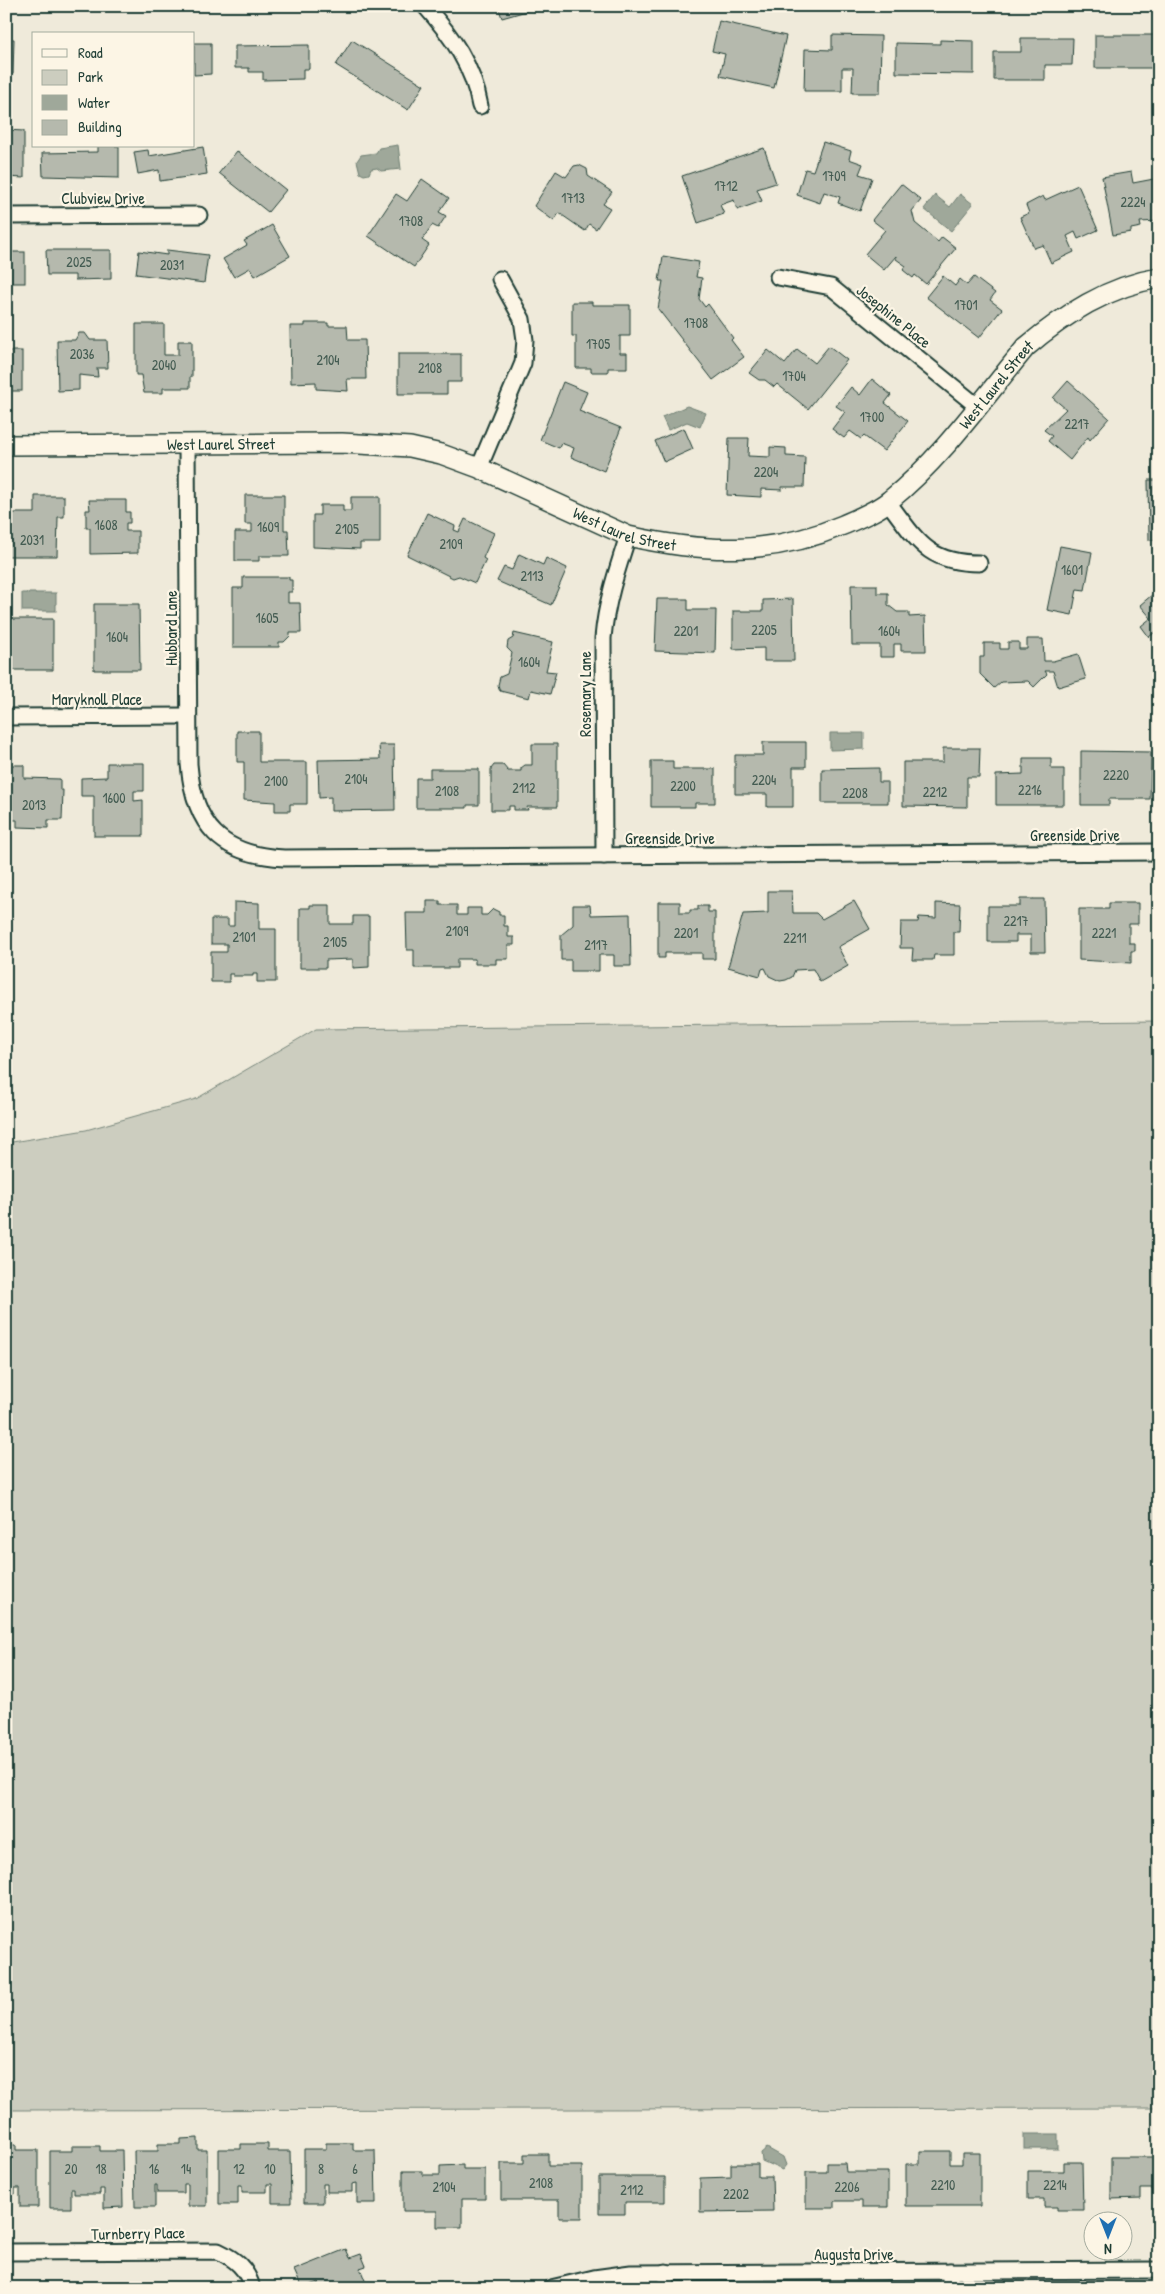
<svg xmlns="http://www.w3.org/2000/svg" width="1165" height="2294" font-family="'Patrick Hand',sans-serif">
<rect width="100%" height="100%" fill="#efeada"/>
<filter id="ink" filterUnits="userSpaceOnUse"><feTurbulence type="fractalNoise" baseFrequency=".02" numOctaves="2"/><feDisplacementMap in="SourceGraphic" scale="10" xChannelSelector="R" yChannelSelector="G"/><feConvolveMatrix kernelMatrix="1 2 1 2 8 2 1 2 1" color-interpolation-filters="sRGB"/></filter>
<g filter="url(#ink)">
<path fill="#cccdbf" stroke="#76857a" d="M1159,1021V2108L6,2110V1143L86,1130L196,1099L316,1029Z"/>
<g fill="#9fa89a" stroke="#6c7d71">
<path d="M398,145L401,169L381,171L377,168L371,169L369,174L364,175L360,173L357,161L361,155L376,153L379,148Z"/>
<path d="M960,194L973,204L951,231L924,209L935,195L950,207Z"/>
<path d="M687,406L706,413L700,427L687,422L668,430L662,417Z"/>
<rect x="22" y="593" width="34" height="18"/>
<path d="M830,733H864V749L830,750Z"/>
<rect x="1024" y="2134" width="34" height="15"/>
<path d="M767,2148L783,2157L786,2165L782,2170L762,2161L761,2153Z"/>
</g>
<g fill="#b5b9ad" stroke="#1f3d34">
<path d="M498,6H529L530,10L502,18Z"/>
<path d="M719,21L786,36L774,88L720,76L725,54L712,51Z"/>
<path d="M832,35L881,36L880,93H852L853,68H842V91H804L805,49L832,50Z"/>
<rect x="1095" y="35" width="64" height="33"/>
<path d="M1021,38H1073L1072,65H1045V80H994V52H1021Z"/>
<path d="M6,39H14L13,74H6Z"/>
<path d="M352,40L424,85L408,110L336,65Z"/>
<path d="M940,40L974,41V74L896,73V43L940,44Z"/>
<path d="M194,43H211V74L194,75Z"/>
<path d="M309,45V69H303V79L263,80V72H249V68H235V46Z"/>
<path d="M6,130L24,131V178L6,177Z"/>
<path d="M823,142L851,151L849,159L863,164L859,174L872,178L860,211L838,203L840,197L824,192L820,203L797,195L805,169L813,171Z"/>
<path d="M98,146H119V178L43,176L42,153L98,152Z"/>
<path d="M203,147L207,174L160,181L159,170L138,174L134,152L148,150L149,156Z"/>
<path d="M764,148L776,183L757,189L762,201L737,210L734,200L720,205L724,214L698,223L682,176Z"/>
<path d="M237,151L286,190L268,212L219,173Z"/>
<path d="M579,165L587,169L588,176L612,192L603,204L610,208L596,229L589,224L585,231L559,213L554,221L534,206L556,171L566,177L574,166Z"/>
<path d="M1131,172L1133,183L1159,178V221L1140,222L1141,227L1131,229V232L1113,235L1102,177Z"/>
<path d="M422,179L449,198L439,212L446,216L438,228L432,225L422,240L429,245L414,267L368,236L396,194L407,201Z"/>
<path d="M901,184L921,200L912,211L915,223L938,242L942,237L956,248L926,284L915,275L913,278L903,270L906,266L896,259V256L884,270L865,254L885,230L872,220Z"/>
<path d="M1078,185L1098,230L1078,239L1075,232L1067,236L1074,252L1051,263L1043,245L1034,248L1020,217L1029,213L1026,205L1043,196L1045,200Z"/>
<path d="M272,225L290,256L255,276L250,268L234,277L223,259L247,245L244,241Z"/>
<path d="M46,250H111V279L75,280V275H47Z"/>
<path d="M167,250L208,255L204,283L136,274L139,251L167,255Z"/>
<rect x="6" y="252" width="19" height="31"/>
<path d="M663,256L699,262L696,277L702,278L699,299L705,307L708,304L733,338L731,340L744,357L713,380L658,309L663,281H659Z"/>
<path d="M943,276L955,286L960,279L967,285L974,277L995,293L990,300L1002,309L979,338L926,297Z"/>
<path d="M572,302H592V305H630V336H620V353H627V368H608V372H591V368H576V336H572Z"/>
<path d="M305,323H328V326H347L348,340H365L366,379H347L348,391L316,389V382L291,383L290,326H305Z"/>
<path d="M136,324H164V355H178V341H192V376H190V388H163V393H144L141,375H136Z"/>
<path d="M79,333H85L90,340H107L108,368H97L98,377L79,375V390L58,391L57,340H75Z"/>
<path d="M829,346L847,360L808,409L777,384L774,387L765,380H759L749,373L768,350L785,364L797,349L815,363Z"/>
<rect x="6" y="351" width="16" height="40"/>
<path d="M1155,352H1159V385H1156Z"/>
<path d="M398,354H461V382H447V394H398Z"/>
<path d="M872,379L891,395L885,403L908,421L884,451L864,436L861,439L850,431L844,438L832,429L845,412L836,406L851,387L860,395Z"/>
<path d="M1068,381L1109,418L1090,440L1088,437L1070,460L1048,441L1052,436L1044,430L1066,409L1053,398Z"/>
<path d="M563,382L587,392L579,411L621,428L604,471L571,457L574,448L561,443L559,448L540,440Z"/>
<path d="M1155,399H1159V432L1155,428Z"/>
<path d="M684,428L693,449L664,462L655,441Z"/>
<path d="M729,438H749L748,456L770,457V447L786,448V456L805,457L804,487H782V490L761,489V497L727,495Z"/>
<path d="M1148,480H1159V540H1149Z"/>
<path d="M245,495H284V530H288L289,556H259V561H235V532H252V524H245Z"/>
<path d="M35,496H64V517H58L57,556H6L7,513H35Z"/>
<path d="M351,497H380V543H360V549L313,547V515H320V505H343V511H351Z"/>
<path d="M89,500H126V512H130V523H126V531H138V553L90,554V528H86V510H90Z"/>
<path d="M427,513L455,526L454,530L459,532L465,519L494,533L483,558L486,560L475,583L459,576L453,578L407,555Z"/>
<path d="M1060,546L1092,552L1085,590L1077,589L1072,615L1047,610Z"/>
<path d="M519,554L543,565L546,558L567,568L551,605L497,581L504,567L512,570Z"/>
<path d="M243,577H289V580H292V592H288V603H300L301,633H290V636L284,642H279V647H233V588H243Z"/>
<path d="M851,585H877V593H888V605L897,612H909V617L925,616L926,651H901V644H894V657H880V645H852Z"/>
<path d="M1159,589V629L1149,637L1141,626L1151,618L1140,605Z"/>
<path d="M6,595L7,619H53V670H6Z"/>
<path d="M657,599H688V610H716L715,653L655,651Z"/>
<path d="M793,599L794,661H764V648L733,649V611H763V600Z"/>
<path d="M94,604H139L140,670H94Z"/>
<path d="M514,633L553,642L546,671L556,672L550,694L531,690L529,698L500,691L498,685L500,677L507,674L512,653L507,648L508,641L513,638Z"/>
<path d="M1027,639H1043L1044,661H1053L1078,654L1086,679L1058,687L1053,671H1045L1047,674L1034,687L1028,681L1001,682L994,688L980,674V657H984V643H1000V649H1008V642H1019V649H1027Z"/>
<path d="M237,731H259V762H307V804H290V811H275V802L244,800V762H237Z"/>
<path d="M763,742H806V767H793V807H767V794H735V755H763Z"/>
<path d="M532,744H557V807H527L528,810H514V806H509V810H491V769L494,765H503L508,771H521V768L525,765H532Z"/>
<path d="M379,745H394L395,810L331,811V797L319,798L318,760L380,759Z"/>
<path d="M943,748H980L979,777H967V807L903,806V762H943Z"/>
<path d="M1081,751L1151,752L1150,799H1109V805H1081Z"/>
<path d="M1023,758H1051V769H1064V805H996V775L1023,774Z"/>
<path d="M651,761H673V769H715V803H695V807H651Z"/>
<path d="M107,763H144V791H134V801L143,800V836H94V796H81V778L107,777Z"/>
<path d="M6,765H24V778L60,779V790H63L62,820H48V828L17,827V820H6Z"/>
<path d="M879,768V782H888V803H822V769Z"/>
<path d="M430,769H479V805H467V808H416V778H430Z"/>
<path d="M768,891H792L793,913H816L822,919L854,901L870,929L838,947L848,966L820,982L813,969L795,970L792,977L786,980L780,981L769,976L765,968L762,969L760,976L728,967L743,914L768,913Z"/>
<path d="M1020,899H1044L1045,952H1031V935H1016V942H988V906H1020Z"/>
<path d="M427,901H440V905H457V915H467V908H481V915H487L493,909L499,912V915H504V926H508V937H514V945H508V959H496V964H475V959H457V968H414V950H407L406,913H427Z"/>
<path d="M234,902L259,903V929H276V982H257V974H253V976H233V974H229V982H211V952H227V944H211V919H228V926H234Z"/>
<path d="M658,902H680V913H690V910H698V906H708V912H715V959H702V953H665V958H658Z"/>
<path d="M936,903L960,904L959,932H954V955H934L933,960H912L913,948H900L901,922H918L919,917L936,918Z"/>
<path d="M1109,903H1138V924H1129V943H1135V951H1131V963L1079,960V909H1109Z"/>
<path d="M310,905H330V924H353V916H369V967L353,968V959L326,960V968H300V908H310Z"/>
<path d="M573,905H590L591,915L630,914L631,966H614V955H599V971H571V960H561V935L573,925Z"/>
<path d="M198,2138V2150H207V2206H188V2184H184V2193H157V2185H155V2207H135L134,2151H158V2144H181V2139Z"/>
<path d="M326,2143H353V2150H375L376,2203H357V2183L352,2184V2192H327V2184H323V2203H304V2149H326Z"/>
<path d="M241,2144H268V2151H290L291,2203H272V2184H267V2192H242V2185H238V2204H219V2149H241Z"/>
<path d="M6,2145H16V2150H38V2207H20V2188H15V2194H6Z"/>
<path d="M72,2146H100V2151H122L123,2207L104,2208V2189H100V2194H74V2189H71V2208H50V2151H72Z"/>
<path d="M920,2151H950V2164H962V2153H980V2206H906V2164H920Z"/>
<path d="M524,2154H548V2166H582V2218H559V2200H501V2163H524Z"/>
<path d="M1111,2157H1159V2189H1141V2198L1111,2199Z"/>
<path d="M1064,2162H1082L1083,2210H1057V2207H1044V2199H1028V2171H1064Z"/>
<path d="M827,2163H845L846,2172H888V2207H862V2201H834V2208H806V2172H827Z"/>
<path d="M731,2164H758V2177H772L773,2211L700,2212V2178L731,2177Z"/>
<path d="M463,2165V2169H485V2199H462V2227H437V2211H403V2171H423V2175H440V2166Z"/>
<path d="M599,2177H665V2202H625V2214H599Z"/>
<path d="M346,2249L350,2258L361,2254L366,2266L360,2268L368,2288H316L315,2285L320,2283L319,2282L302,2288L294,2270Z"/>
</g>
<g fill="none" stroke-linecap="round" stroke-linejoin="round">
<g stroke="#1f3d34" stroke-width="19">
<g id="minor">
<path d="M425,6C452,36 473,66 480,106"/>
<path d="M6,216L199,215"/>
<path d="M778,277L831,287L977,406"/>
<path d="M187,444L189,764C194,826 221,855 284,858L1159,852"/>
<path d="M479,468L523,363L525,340L522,319L500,279"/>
<path d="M888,502C917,540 927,563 979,563"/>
<path d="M6,717L188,716"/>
<path d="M604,856L603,638C606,603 617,570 628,536"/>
<path d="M6,2252L218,2251C235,2259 247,2268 252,2288"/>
<path d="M950,2271V2288"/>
<path d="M551,2288L594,2278L631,2273L1159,2270"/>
<path d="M666,2288V2272"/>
</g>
</g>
<g stroke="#1f3d34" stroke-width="22">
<g id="tertiary">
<path id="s1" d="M6,445L342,443L410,447L441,454L479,468L628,536C704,553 770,556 843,525C859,518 877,511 890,500C942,458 983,399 1026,347C1064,315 1108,286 1159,278"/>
</g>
</g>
<use href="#minor" stroke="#fcf5e5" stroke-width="15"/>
<use href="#tertiary" stroke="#fcf5e5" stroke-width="19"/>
</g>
</g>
<g text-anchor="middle" stroke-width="4.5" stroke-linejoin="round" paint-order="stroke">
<g font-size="14" fill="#445c52">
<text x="834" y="181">1709</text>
<text x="726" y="191">1712</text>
<text x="573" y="203">1713</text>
<text x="1133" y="207">2224</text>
<text x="411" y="226">1708</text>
<text x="79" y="267">2025</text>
<text x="172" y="270">2031</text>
<text x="966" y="310">1701</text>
<text x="696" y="328">1708</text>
<text x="598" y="349">1705</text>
<text x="82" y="359">2036</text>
<text x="328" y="365">2104</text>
<text x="164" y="370">2040</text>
<text x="430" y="373">2108</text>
<text x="794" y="381">1704</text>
<text x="872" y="422">1700</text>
<text x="1077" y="429">2217</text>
<text x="766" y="477">2204</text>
<text x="106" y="530">1608</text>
<text x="268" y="532">1609</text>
<text x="347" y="534">2105</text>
<text x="32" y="545">2031</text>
<text x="451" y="549">2109</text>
<text x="1072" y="575">1601</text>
<text x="532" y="581">2113</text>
<text x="267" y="623">1605</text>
<text x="764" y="635">2205</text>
<text x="686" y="636">2201</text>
<text x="889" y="636">1604</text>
<text x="117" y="642">1604</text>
<text x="529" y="667">1604</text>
<text x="1116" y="780">2220</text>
<text x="356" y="784">2104</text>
<text x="764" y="785">2204</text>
<text x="276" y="786">2100</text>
<text x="683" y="791">2200</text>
<text x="524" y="793">2112</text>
<text x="1030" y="795">2216</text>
<text x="447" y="796">2108</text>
<text x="935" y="797">2212</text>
<text x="855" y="798">2208</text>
<text x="114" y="803">1600</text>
<text x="34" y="810">2013</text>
<text x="1016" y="926">2217</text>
<text x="457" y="936">2109</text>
<text x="686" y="938">2201</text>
<text x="1104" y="938">2221</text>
<text x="244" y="942">2101</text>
<text x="795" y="943">2211</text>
<text x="335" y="947">2105</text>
<text x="596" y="950">2117</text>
<text x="71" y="2174">20</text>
<text x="101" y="2174">18</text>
<text x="154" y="2174">16</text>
<text x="186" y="2174">14</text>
<text x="239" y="2174">12</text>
<text x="270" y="2174">10</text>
<text x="321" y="2174">8</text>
<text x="355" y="2174">6</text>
<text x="541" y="2188">2108</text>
<text x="943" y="2190">2210</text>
<text x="1055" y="2190">2214</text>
<text x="444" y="2192">2104</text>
<text x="847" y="2192">2206</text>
<text x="632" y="2195">2112</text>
<text x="736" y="2199">2202</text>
</g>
<g font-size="16" fill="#1f3d34" stroke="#fcf5e5">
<text x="103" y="204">Clubview Drive</text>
<text transform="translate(894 316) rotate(39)" y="6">Josephine Place</text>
<text dy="6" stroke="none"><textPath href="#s1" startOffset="1070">West Laurel Street</textPath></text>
<text dy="6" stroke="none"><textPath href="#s1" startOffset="215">West Laurel Street</textPath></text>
<text dy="6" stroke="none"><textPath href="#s1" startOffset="635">West Laurel Street</textPath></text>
<text transform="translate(171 628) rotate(-90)" y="6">Hubbard Lane</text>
<text transform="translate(585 694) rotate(-90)" y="6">Rosemary Lane</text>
<text x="97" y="705">Maryknoll Place</text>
<text x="1075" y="841">Greenside Drive</text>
<text x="670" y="844">Greenside Drive</text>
<text transform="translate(138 2233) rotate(-1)" y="6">Turnberry Place</text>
<text x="854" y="2260">Augusta Drive</text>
</g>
</g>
<rect width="1165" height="2294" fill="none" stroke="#fcf5e5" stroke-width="25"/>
<rect x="12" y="12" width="1140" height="2269" fill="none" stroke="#1f3d34" stroke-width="2" filter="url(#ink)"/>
<rect x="32" y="32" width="162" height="115" fill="#fcf5e5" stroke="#a4ab9e"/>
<rect x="42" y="49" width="25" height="8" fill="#fcf5e5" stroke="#a4ab9e"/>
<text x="78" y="58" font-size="15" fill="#1f3d34">Road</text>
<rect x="42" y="70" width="25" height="15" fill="#cccdbf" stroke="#a4ab9e"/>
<text x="78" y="82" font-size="15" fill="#1f3d34">Park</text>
<rect x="42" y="95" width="25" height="15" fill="#9fa89a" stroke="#a4ab9e"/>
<text x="78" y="108" font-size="15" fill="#1f3d34">Water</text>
<rect x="42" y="120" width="25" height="15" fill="#b5b9ad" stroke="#a4ab9e"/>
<text x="78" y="132" font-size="15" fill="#1f3d34">Building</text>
<g transform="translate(1108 2236) rotate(180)"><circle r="24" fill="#fcf5e5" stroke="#a4ab9e"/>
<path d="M0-4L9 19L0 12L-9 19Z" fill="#1f6fb2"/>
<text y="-8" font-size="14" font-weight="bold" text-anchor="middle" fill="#1f3d34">N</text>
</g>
</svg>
